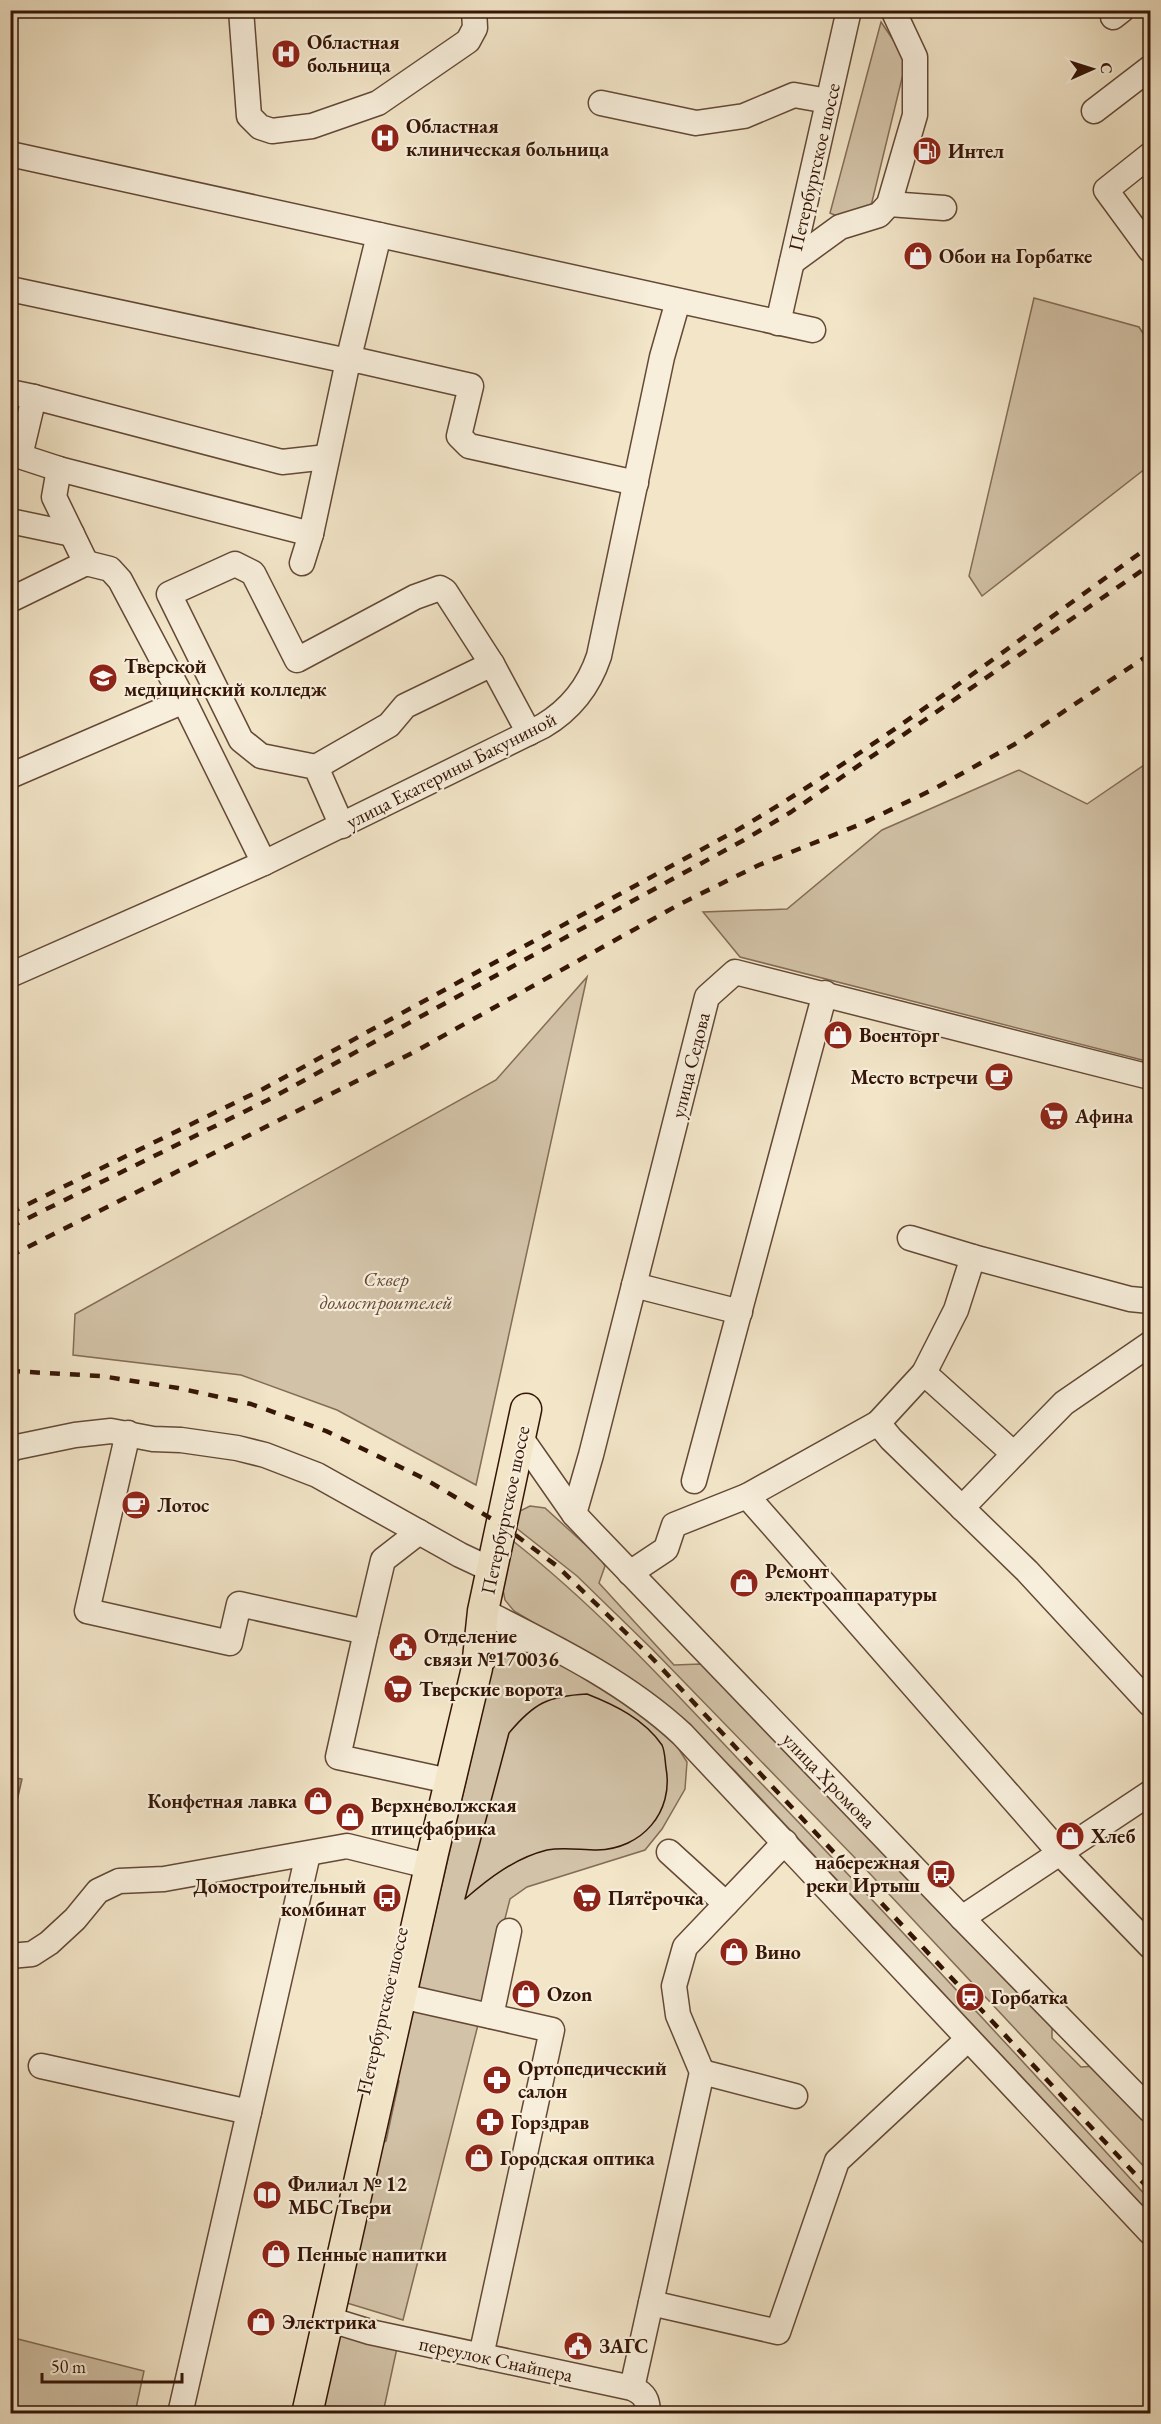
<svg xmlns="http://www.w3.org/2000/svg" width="1161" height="2424" font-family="'EB Garamond',serif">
<rect width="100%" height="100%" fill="#f2e5c8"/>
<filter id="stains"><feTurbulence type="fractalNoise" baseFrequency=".00333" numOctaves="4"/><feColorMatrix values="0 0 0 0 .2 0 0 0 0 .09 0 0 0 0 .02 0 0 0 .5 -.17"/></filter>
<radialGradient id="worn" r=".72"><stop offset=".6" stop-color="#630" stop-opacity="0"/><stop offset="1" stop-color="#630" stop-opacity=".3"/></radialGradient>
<g fill="#d2c2a7" stroke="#846c56" stroke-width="1.5">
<path d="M881,22L896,44L907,65L902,78L871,206L841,218L830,213Z"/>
<path d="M1034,298L1139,327L1150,344V465L982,596L969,576Z"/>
<path d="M1150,761V1062L740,957L703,912L787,909L882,830L1019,770L1087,804Z"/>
<path d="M587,977L476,1485L337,1410L241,1375L73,1355L75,1314L496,1080Z"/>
<path d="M530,1506L545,1508L600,1558L605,1566L599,1583L674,1665L701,1664L963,1937L1052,2024V2038L1081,2067L1096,2066L1150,2124V2173L859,1862L653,1650L577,1576L515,1527L520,1511Z"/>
<path d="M513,1541C603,1612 679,1697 757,1779C890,1917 1020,2058 1150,2200V2214L735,1771L683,1721L639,1686L514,1611L505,1600L503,1590Z"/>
<path d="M526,1650L543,1654L618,1697L673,1740L687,1762L685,1789L662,1829L645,1850L527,1887L510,1899L403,2320L337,2300L372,2149L386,2141L399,2081L389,2070L414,2005L493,1665L507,1656Z"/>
<path d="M335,2331L397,2348L383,2413L316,2414Z"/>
<path d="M10,2337L144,2371L135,2413H11Z"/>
</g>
<path fill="#b29e86" stroke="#806753" stroke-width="1.5" d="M11,1777L22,1779L11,1827L10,1777Z"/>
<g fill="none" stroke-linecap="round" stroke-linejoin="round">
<g stroke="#644936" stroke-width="27">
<g id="minor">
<path d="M241,10L249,116L260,127L272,131L312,126L378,103L468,41L475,28L474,10"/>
<path d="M1113,17L1122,10"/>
<path d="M601,103L696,123L744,116L794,95L828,101"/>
<path d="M1094,111L1150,68"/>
<path d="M10,154L813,330"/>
<path d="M1150,155L1106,190L1150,250"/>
<path d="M889,204L944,208"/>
<path d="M792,262L840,227L879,215L889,204L915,115V57L893,10"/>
<path d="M10,289L348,361H361L471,386L459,436L469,446L636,483"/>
<path d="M778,323L849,10"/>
<path d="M10,392L34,397"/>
<path d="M10,453L59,469L311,534"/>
<path d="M20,456L34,397L282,462L327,457"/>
<path d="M59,469L54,497L86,563"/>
<path d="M10,521L72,534"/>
<path d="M302,563L311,534L348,361L379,235"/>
<path d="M10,600L86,563L110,569L120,580L184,701L264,863"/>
<path d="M316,767L389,725L405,706L492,664L529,733"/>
<path d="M10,776L184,701"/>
<path d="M342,826L316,767L261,756L241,740L169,594L235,564L253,573L297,660L415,597L440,588L445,591L492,664"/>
<path d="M10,975L264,863L543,726C570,710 589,686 599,656L662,357L678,301"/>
<path d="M910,1238L973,1257L1130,1299L1150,1301"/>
<path d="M634,1285L740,1312"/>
<path d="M924,1373L1014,1454L962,1508"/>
<path d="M878,1423L924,1373L956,1310L973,1257"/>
<path d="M128,1433L87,1611L230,1643L239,1604L366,1632L338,1757L435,1778"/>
<path d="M521,1438L574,1514L591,1532L962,1918L1150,2110"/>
<path d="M10,1451L12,1448L75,1435L111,1431L153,1439L181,1440L237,1448L265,1455L317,1475L460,1555L492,1570"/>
<path d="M1014,1454L1064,1403L1150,1344"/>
<path d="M694,1481L825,993"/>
<path d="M747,1496L878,1423L891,1439L1027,1571L1150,1704"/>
<path d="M574,1514L591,1455L707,997L735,972L1150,1077"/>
<path d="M630,1573L666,1549L674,1525L747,1496L1060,1853L1150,1946"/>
<path d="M483,1611C552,1646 625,1681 682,1734L1150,2232"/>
<path d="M366,1632L383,1560L419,1532"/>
<path d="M477,1668C491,1647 513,1636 538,1641"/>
<path d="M669,1852L726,1904"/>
<path d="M962,1918L1150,1793"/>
<path d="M10,1956L32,1954L49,1943L75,1919L98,1891L119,1881L164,1879L347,1846L416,1863"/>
<path d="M401,1996L552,2030L481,2356"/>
<path d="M491,2016L509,1931"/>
<path d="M41,2066L249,2112"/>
<path d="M702,2072L795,2096"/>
<path d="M651,2303L778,2332L837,2161L968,2039"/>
<path d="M328,2319L370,2332L632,2388C645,2394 648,2400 648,2414"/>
<path d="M632,2388L702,2072L678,2015L674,1986L685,1947L785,1842"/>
<path d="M180,2414L308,1854"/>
</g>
</g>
<g stroke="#351506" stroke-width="33">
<path id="major" d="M307,2414L433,1853L477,1668L483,1611L526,1409"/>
</g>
<use href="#minor" stroke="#f7eedb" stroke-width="24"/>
<use href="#major" stroke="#f2e5c8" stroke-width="30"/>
<path stroke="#351506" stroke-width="1.5" d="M587,1694C615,1705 644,1719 662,1745C665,1751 665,1761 666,1768C674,1812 642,1849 597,1850C580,1850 564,1847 547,1850C515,1858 489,1878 465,1899L509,1733C534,1703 548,1696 587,1694Z"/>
<g stroke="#351506" stroke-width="4.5" stroke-dasharray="10 10" stroke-linecap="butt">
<path d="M10,1213L263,1089L739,829C882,745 1015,642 1150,546"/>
<path d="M10,1227L268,1100L744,840L791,812L1150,565"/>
<path d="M10,1256L416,1051L680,904L759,865L861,824L934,789L1015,744L1150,654"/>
<path d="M10,1371L101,1376L178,1388L251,1404L326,1431L425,1479L502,1525L557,1566L652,1658L1150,2190"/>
</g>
</g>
<defs>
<g id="hospital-disc" transform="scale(1.5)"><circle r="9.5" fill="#8f2418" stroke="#f7eedb"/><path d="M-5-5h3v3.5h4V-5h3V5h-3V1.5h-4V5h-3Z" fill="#fff"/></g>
<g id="fuel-disc" transform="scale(1.5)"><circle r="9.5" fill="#8f2418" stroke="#f7eedb"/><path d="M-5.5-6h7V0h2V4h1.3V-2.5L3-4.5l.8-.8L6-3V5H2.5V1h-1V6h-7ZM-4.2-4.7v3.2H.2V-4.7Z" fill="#fff"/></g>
<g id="shop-disc" transform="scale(1.5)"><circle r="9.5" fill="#8f2418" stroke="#f7eedb"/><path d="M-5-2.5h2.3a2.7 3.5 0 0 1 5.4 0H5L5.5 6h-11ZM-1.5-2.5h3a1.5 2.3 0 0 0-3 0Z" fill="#fff"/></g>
<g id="university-disc" transform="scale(1.5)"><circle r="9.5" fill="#8f2418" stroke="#f7eedb"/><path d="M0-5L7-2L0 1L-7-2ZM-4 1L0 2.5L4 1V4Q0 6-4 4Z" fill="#fff"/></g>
<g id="cafe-disc" transform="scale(1.5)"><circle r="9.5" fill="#8f2418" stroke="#f7eedb"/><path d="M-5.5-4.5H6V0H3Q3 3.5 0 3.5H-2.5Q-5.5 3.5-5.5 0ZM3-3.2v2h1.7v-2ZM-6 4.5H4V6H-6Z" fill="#fff"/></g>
<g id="supermarket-disc" transform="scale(1.5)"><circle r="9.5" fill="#8f2418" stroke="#f7eedb"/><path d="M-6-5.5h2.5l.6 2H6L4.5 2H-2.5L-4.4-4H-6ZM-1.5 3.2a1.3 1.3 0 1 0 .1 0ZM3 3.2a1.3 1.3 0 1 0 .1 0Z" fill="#fff"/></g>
<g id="civic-disc" transform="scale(1.5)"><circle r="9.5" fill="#8f2418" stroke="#f7eedb"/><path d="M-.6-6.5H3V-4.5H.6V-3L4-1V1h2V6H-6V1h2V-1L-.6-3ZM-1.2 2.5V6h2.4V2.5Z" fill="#fff"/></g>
<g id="bus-disc" transform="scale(1.5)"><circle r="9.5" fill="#8f2418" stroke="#f7eedb"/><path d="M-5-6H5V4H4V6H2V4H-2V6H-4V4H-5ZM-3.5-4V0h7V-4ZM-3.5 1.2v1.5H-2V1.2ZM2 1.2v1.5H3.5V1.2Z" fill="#fff"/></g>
<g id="station-disc" transform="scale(1.5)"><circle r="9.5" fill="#8f2418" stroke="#f7eedb"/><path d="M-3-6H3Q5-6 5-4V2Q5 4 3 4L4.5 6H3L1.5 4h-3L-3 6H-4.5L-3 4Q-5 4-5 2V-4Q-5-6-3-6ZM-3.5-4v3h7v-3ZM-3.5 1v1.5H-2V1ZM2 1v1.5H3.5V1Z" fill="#fff"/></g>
<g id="pharmacy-disc" transform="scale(1.5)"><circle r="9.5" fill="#8f2418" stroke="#f7eedb"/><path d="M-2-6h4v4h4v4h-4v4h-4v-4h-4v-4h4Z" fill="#fff"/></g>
<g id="library-disc" transform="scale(1.5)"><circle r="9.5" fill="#8f2418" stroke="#f7eedb"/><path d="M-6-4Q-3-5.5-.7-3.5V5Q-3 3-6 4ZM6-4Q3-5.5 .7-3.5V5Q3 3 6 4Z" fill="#fff"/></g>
</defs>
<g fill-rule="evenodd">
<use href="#hospital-disc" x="286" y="54"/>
<use href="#hospital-disc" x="385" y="138"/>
<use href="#fuel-disc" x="927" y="151"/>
<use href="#shop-disc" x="918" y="256"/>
<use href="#university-disc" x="103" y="678"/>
<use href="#shop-disc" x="838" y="1035"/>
<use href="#cafe-disc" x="999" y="1077"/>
<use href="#supermarket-disc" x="1054" y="1116"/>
<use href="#cafe-disc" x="136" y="1505"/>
<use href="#shop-disc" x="744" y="1583"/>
<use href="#civic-disc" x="403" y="1647"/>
<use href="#supermarket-disc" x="398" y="1689"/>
<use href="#shop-disc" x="318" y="1801"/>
<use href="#shop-disc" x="350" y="1817"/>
<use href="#shop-disc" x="1070" y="1836"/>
<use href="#bus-disc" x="941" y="1874"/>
<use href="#bus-disc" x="387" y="1898"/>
<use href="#supermarket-disc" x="587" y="1898"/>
<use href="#shop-disc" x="734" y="1952"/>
<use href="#shop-disc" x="526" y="1994"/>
<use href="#station-disc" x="970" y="1997"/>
<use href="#pharmacy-disc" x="497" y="2080"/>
<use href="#pharmacy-disc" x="490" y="2122"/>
<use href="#shop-disc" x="479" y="2158"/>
<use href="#library-disc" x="267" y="2195"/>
<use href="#shop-disc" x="276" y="2254"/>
<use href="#shop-disc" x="261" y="2322"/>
<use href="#civic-disc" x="578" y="2346"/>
</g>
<g text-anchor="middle" stroke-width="4.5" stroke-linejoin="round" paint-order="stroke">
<g font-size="20" font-weight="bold" fill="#351506" stroke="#f7eedb" text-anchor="start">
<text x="307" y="49">Областная<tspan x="307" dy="23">больница</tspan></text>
<text x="406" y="133">Областная<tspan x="406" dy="23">клиническая больница</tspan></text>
<text x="948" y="158">Интел</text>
<text x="939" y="263">Обои на Горбатке</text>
<text x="124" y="673">Тверской<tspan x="124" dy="23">медицинский колледж</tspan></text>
<text x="859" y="1042">Военторг</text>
<text x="978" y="1084" text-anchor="end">Место встречи</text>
<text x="1075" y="1123">Афина</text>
<text x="157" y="1512">Лотос</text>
<text x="765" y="1578">Ремонт<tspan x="765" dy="23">электроаппаратуры</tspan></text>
<text x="424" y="1643">Отделение<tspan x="424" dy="23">связи №170036</tspan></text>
<text x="419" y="1696">Тверские ворота</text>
<text x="297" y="1808" text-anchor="end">Конфетная лавка</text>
<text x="371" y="1812">Верхневолжская<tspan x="371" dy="23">птицефабрика</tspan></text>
<text x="1091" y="1843">Хлеб</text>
<text x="920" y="1869" text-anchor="end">набережная<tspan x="920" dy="23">реки Иртыш</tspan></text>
<text x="366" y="1893" text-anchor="end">Домостроительный<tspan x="366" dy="23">комбинат</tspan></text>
<text x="608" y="1905">Пятёрочка</text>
<text x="755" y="1959">Вино</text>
<text x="547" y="2001">Ozon</text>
<text x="991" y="2004">Горбатка</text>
<text x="518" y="2075">Ортопедический<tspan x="518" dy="23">салон</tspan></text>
<text x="511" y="2129">Горздрав</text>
<text x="500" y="2165">Городская оптика</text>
<text x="288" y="2191">Филиал № 12<tspan x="288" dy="23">МБС Твери</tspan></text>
<text x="297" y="2261">Пенные напитки</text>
<text x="282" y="2329">Электрика</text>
<text x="599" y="2353">ЗАГС</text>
</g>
<g font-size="20" fill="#351506" stroke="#f7eedb">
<text transform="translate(814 167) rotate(-77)" y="7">Петербургское шоссе</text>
<text transform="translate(451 770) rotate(-27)" y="7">улица Екатерины Бакуниной</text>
<text transform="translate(690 1065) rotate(-76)" y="7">улица Седова</text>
<text transform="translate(505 1510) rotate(-78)" y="7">Петербургское шоссе</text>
<text transform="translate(829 1780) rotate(46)" y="7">улица Хромова</text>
<text transform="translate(382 2011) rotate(-77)" y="7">Петербургское шоссе</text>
<text transform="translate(496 2359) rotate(12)" y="7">переулок Снайпера</text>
</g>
<g font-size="20" font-style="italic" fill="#644936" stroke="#f7eedb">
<text x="386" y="1286">Сквер<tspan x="386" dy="23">домостроителей</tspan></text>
</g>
</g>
<rect width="1161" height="2424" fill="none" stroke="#f2e5c8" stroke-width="36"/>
<rect x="12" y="12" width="1137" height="2400" fill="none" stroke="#351506" stroke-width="3"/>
<rect x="18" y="18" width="1125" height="2388" fill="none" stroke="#351506" stroke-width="1.5"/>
<g transform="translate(1092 69) rotate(87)" stroke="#f7eedb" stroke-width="4.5" paint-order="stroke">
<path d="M0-4.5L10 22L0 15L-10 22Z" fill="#351506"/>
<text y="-9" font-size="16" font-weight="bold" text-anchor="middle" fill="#351506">С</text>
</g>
<path d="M42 2373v9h140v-9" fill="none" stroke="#351506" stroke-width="3"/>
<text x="51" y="2373" font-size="18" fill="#351506" stroke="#f7eedb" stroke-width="4.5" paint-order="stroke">50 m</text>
<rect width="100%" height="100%" filter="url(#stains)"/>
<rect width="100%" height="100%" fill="url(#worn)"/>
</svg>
